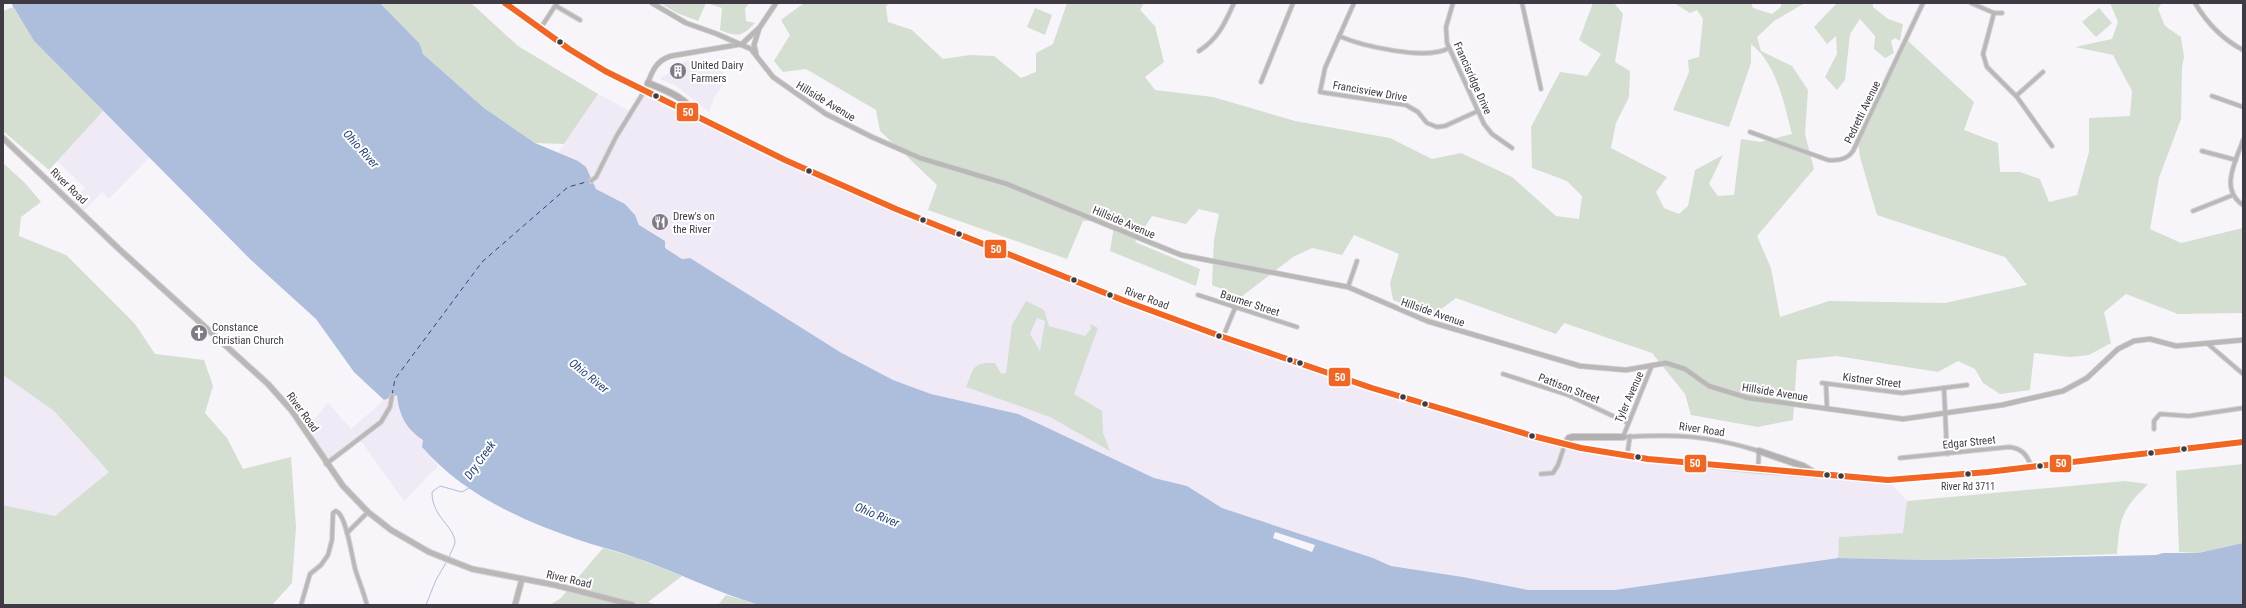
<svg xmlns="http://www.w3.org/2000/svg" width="2246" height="608" font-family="'Roboto Condensed',sans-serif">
<rect width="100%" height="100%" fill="#f7f5fa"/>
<g fill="#f0eaf7">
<path d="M685,61L708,63L719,69L725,75L726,80L714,98L709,112L676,86L660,79Z"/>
<path d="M645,90L842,186L1125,301L1308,367L1533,436L1613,453L1888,480L1907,501L1903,533L1839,537L1838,558L1615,590H1528L1463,577L1391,566L1373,558L1222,508L1187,486L1154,478L893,380L840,352L690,258L682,259L665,248V241L639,225L635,215L625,204L596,189L591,181L558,153L598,94L632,112Z"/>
<path d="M103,111L150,157L109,199L102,192L82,213L71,202L85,188L57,161Z"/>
<path d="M3,375L54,411L109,472L55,516L3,505Z"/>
<path d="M397,395L412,433L423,440L422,447L438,466L404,501L359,438L326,464L305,430L328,403L351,429L384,400Z"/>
</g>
<g fill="#d4ded1" fill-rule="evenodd">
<path d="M380,3H471L518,46L598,94L564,144L535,143L484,108L423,54L420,44Z"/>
<path d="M660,3H749L745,9L746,21L755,23C742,37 737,37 720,30L722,8L706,3L698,21L677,13Z"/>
<path d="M804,3H889L886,6L888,22L912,30L943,59L970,55L994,56L1021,78L1036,72V53L1053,44L1067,3H1144L1140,10L1155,26L1164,62L1145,77L1155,90L1213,97L1295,121L1390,138L1432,159L1461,153L1512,177L1556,216L1579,219L1582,196L1567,181L1532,168L1531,127L1560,72L1587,76L1601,54L1579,40L1593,3H1614L1623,14L1615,62L1630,71L1629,97L1616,123L1611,148L1667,177L1656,192L1664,208L1679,214L1688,206L1695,170L1723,155L1709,184L1718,196L1734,195L1741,139L1760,142L1792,134C1784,104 1777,64 1751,44V63L1729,127L1673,110L1689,72L1688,60L1699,57L1703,19L1697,10L1690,13L1674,3H1751L1753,8L1772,14L1780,8L1782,3H1805L1774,21L1757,37L1761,51L1792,66L1808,90L1805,134L1814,169L1757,236L1771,268L1780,317L1829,301L1945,303L2027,285L2005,257L1877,215L1860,157L1858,140L1907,40L1974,102L1964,130L1998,143L2000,172H2020L2040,179L2049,202L2077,195L2089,152V118L2130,116L2132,91L2113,55L2075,47L2112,39L2118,22L2110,3H2162L2158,9L2165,26L2181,37L2184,57L2182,67L2181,119L2159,178L2150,229L2181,243L2243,228V313L2178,314L2126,294L2104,312L2111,343L2089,355L2070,357L2034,353L2030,390L2000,394L1983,383L1975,369L1958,361L1938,372L1837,356L1797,360L1793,420L1758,427L1691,415L1685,394L1652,353L1564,323L1556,334L1456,298L1432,316L1393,300L1390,283L1399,254L1354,235L1342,255L1312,248L1293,257L1241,297L1212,285L1214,240L1219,214L1199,209L1186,224L1152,216L1135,242L1200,269L1196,286L1110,251L1115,220L1083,221L1067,259L928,210L937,185L880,131L876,110L806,69L783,72L774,61L790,35L781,20Z"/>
<path d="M1837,3H1873V7L1888,19L1903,24L1900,41L1895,38L1891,41L1894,53L1885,58L1874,49L1875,36L1860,19L1850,34L1845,80L1837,90L1825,77L1837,54L1836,36L1827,44L1814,27Z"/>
<path d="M13,7L34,41L103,111L49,170L3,131V11Z"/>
<path d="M1035,8L1052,15L1045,35L1027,27Z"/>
<path d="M2099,8L2112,23L2096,37L2082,22Z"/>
<path d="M3,163L25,183L41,202L21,217L19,236L66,255L135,324L155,354L204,360L213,386L205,413L227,438L243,469L291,457L296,527L292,583L272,605H3V505L55,516L109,472L54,411L3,375Z"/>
<path d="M1026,301L1044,310L1049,326L1085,336L1091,329L1090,324L1098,328L1074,394L1102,411L1103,433L1110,451L1050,417L966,387C974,368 972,362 995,363L1001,374L1006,373L1012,325ZM1037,318L1045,321L1040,351L1030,334Z"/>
<path d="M2243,464V543L2198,553L2179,552L2176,471Z"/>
<path d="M2125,481L2148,484C2121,511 2120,517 2117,554L1932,560L1838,558L1839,537L1903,533L1907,501Z"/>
<path d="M603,548L634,557L682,576L648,602L657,605H550L561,598Z"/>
<path d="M726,595L759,605H718Z"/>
</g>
<path fill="#adbedd" d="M11,3H380L420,44L423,54L484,108L535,143L578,161L586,167L596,189L625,204L635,215L639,225L665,241V248L682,259L690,258L840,352L893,380L931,394L1018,414L1154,478L1187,486L1222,508L1373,558L1391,566L1463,577L1528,590H1615L1838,558L1932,560L2156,555L2163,553H2198L2243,543V605H759C716,592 676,572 634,557C615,550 595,546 576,539C520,520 462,493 422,447L423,440C406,429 399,415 397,395L384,400L354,372L316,319L250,259L34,41Z"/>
<path fill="#f7f5fa" d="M1275,532L1315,545L1312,552L1273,538Z"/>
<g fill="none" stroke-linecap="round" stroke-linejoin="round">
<g stroke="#adbedd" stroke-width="1">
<path d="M449,558C450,553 454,547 455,543C455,526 432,518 432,492L440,486L462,492L469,488"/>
<path d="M426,605L436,580L447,561"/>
</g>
<path stroke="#28467d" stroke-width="1" stroke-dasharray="5 4" stroke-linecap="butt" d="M392,395L395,379L482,262L568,187L590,181"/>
<g stroke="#d2d0d5" stroke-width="5.5">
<g id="minor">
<path d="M1354,3L1325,68L1320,92L1406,105L1418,112L1427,123L1437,127L1445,126L1478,111"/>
<path d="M1453,3L1446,27L1447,43L1484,124L1492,134L1512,148"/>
<path d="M1522,3L1541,89"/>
<path d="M1971,3L1994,13H2002"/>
<path d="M2195,3C2207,23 2222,39 2243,50"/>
<path d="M556,6L580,20"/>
<path d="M1994,13L1983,54L1987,67L2017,97L2052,146"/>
<path d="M540,29L557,3"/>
<path d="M1339,36C1362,46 1426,61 1449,48"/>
<path d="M1199,51C1218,39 1225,23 1234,3"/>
<path d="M1261,82L1293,3"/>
<path d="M2016,96L2043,72"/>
<path d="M2212,96L2243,107"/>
<path d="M1750,132L1828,160C1838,161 1847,160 1853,151L1923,3"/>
<path d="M2243,140C2236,161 2219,189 2243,205"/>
<path d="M2202,151L2236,160"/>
<path d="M591,181L596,177L616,137L645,90"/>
<path d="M2193,211L2233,195"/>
<path d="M1348,287L1357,261"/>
<path d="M1198,295L1297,327"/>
<path d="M1223,337L1235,308"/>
<path d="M2208,344L2243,374"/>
<path d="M1652,365L1623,437C1676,434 1707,435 1759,451L1758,470"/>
<path d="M1503,374L1568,395L1628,423"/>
<path d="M1822,383L1902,393L1967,385"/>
<path d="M1826,384L1827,408"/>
<path d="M1944,388L1947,454"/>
<path d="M2154,429V421L2160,414L2189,416L2243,408"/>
<path d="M1627,456L1630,436"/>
<path d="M1900,458L2009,447C2021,448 2028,455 2031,467"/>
<path d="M326,464L381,422L390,407L392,396"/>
<path d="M1541,474L1553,473L1558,465L1565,444"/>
<path d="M347,533L368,512"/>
<path d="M301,605L310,574L321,565L328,555L332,540L333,513L336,511C347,515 352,560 356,572C360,583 364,594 367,605"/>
</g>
</g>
<g stroke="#d2d0d5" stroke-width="6">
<g id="tertiary">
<path d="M652,3L686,23L717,34L751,49L773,77L826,114L872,137L920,158L1007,184L1181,255L1348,287L1427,321L1580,366L1626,370L1666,363L1685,369L1709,386L1748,398L1903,419L2002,405L2063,391L2087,378L2118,349L2134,341L2150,339L2176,346L2243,340"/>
<path d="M756,53L754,45L759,29"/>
<path d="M645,90C651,75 654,61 671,56L742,44L760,27L776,3"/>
</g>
</g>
<g stroke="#d2d0d5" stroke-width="7">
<g id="secondary">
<path d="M3,138L119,249L268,384L292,411L343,486L368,512L391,530L429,552L472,569L555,585L633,605"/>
<path d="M515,605L522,579"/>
</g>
</g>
<g stroke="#d2d0d5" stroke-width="8">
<g id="primary">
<path d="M505,3L569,49L605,71L785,160L896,209L1125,301L1223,337L1372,388L1533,436L1581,448L1648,459L1758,470L1888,480L1988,472L2243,442"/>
<path d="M648,83C667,91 686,97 696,116"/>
<path d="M1565,444L1569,438L1573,437H1623"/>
<path d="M1759,451L1803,466L1816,474"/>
</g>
</g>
<use href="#minor" stroke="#bab8b7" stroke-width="3.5"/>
<use href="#tertiary" stroke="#bab8b7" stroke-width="4.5"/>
<use href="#secondary" stroke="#bab7b6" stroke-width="5"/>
<use href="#primary" stroke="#b3b0af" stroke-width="6"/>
<g stroke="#fff" stroke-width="9">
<path id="bus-1" d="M505,3L569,49L605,71L785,160L896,209L1125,301L1223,337L1372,388L1533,436L1581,448L1648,459L1888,480L1988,472L2243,442"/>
</g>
<use href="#bus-1" stroke="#f26522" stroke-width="6"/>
</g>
<defs>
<g id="building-disc" transform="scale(0.9)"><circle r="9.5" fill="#7f7b84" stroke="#fff"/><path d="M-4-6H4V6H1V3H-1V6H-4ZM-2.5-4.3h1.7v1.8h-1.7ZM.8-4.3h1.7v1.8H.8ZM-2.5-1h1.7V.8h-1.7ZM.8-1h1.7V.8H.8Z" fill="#fff"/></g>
<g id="restaurant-disc" transform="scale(0.9)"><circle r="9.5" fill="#7f7b84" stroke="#fff"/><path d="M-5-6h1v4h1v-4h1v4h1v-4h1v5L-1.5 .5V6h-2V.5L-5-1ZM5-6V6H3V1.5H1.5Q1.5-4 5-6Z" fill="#fff"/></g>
<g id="church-disc" transform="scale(0.9)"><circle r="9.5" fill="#7f7b84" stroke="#fff"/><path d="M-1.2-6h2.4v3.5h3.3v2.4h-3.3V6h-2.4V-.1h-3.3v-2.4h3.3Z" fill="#fff"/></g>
</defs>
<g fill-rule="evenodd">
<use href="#building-disc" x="678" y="71"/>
<use href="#restaurant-disc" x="660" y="222"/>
<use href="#church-disc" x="199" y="333"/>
</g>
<g fill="#3f3a44" stroke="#fff" stroke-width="1.5">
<circle cx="560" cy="42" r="3.5"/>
<circle cx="656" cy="96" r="3.5"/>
<circle cx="809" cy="171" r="3.5"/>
<circle cx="923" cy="220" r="3.5"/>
<circle cx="959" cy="234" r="3.5"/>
<circle cx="1074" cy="280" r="3.5"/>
<circle cx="1110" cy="295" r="3.5"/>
<circle cx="1219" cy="336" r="3.5"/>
<circle cx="1290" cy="360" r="3.5"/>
<circle cx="1300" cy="363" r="3.5"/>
<circle cx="1403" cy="397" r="3.5"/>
<circle cx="1425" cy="404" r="3.5"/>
<circle cx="1532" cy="436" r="3.5"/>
<circle cx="2184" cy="449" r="3.5"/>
<circle cx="2151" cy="453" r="3.5"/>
<circle cx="1638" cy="457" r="3.5"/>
<circle cx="2040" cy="466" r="3.5"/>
<circle cx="1968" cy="474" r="3.5"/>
<circle cx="1827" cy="475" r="3.5"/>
<circle cx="1841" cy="476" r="3.5"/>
</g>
<g text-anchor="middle" stroke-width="4" stroke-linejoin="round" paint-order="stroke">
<g font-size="10" fill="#3f3a44" stroke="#fff">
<text x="1968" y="490">River Rd 3711</text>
</g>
<g font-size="11" fill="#3f3a44" stroke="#fff" text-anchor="start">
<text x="691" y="69">United Dairy<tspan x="691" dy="13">Farmers</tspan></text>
<text x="673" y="220">Drew's on<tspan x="673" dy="13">the River</tspan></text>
<text x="212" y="331">Constance<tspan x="212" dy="13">Christian Church</tspan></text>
</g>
<g font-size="11" fill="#3f3a44" stroke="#fff">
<text transform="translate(1473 78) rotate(66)" y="4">Francisridge Drive</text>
<text transform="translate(1370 91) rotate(10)" y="4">Francisview Drive</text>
<text transform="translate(826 101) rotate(31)" y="4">Hillside Avenue</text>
<text transform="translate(1862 112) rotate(-64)" y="4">Pedretti Avenue</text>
<text transform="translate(69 186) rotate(44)" y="4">River Road</text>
<text transform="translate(1124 222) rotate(23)" y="4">Hillside Avenue</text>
<text transform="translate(1147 298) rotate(20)" y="4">River Road</text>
<text transform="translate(1250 303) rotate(18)" y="4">Baumer Street</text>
<text transform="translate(1433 312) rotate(19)" y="4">Hillside Avenue</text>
<text transform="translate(1872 380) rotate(7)" y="4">Kistner Street</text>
<text transform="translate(1569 388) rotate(21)" y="4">Pattison Street</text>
<text transform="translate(1775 392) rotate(9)" y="4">Hillside Avenue</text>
<text transform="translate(1629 397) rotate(-66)" y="4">Tyler Avenue</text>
<text transform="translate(303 412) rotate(54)" y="4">River Road</text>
<text transform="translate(1702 429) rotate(8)" y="4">River Road</text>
<text transform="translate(1969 442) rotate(-6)" y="4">Edgar Street</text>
<text transform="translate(569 579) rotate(13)" y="4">River Road</text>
</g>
<g font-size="12" font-style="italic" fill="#28467d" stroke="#fff">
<text transform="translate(361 149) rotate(48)" y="4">Ohio River</text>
<text transform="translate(589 376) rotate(39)" y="4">Ohio River</text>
<text transform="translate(480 460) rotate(-54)" y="4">Dry Creek</text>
<text transform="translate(877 515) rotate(22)" y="4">Ohio River</text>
</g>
</g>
<g stroke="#fff" stroke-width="1.5">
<rect x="676" y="102" width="23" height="20" rx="4" fill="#f26522"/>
<rect x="984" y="239" width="23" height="20" rx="4" fill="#f26522"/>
<rect x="1328" y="367" width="23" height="20" rx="4" fill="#f26522"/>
<rect x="1684" y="454" width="23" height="19" rx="4" fill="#f26522"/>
<rect x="2049" y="454" width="23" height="19" rx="4" fill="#f26522"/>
</g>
<g font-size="11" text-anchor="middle" font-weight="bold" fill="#fff">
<text x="688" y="116">50</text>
<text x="996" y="253">50</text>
<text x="1340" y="381">50</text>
<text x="1695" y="467">50</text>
<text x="2061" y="467">50</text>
</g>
<rect width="2246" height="608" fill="none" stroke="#3f3a44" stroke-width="8"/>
</svg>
